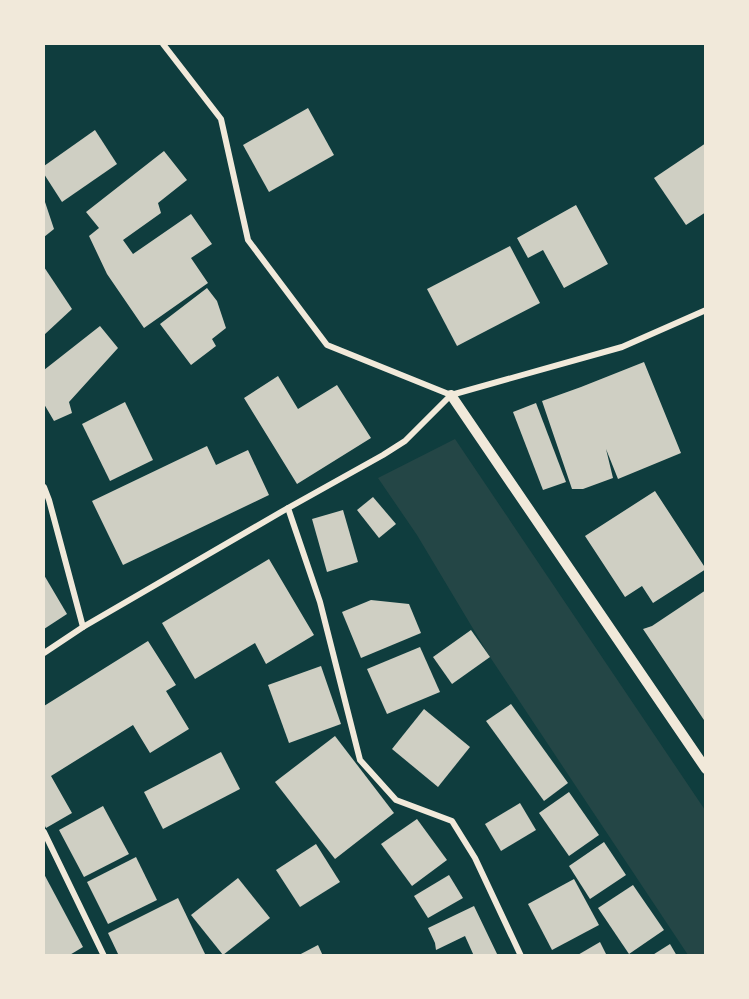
<svg xmlns="http://www.w3.org/2000/svg" width="749" height="999" font-family="'PT Serif',serif">
<rect width="100%" height="100%" fill="#0f3d3e"/>
<path fill="#244646" d="M455,439L705,810V955H688L490,657L417,535L378,478Z"/>
<g fill="#cfcfc3">
<path d="M308,108L334,155L269,192L243,145Z"/>
<path d="M95,130L117,164L62,202L44,174V166Z"/>
<path d="M706,143V212L686,225L654,178Z"/>
<path d="M164,151L187,180L158,203L161,213L123,240L133,254L191,214L212,244L191,258L208,283L144,328L107,274L89,236L99,228L86,212Z"/>
<path d="M44,199L54,229L44,237Z"/>
<path d="M576,205L608,264L564,288L543,250L528,258L517,238Z"/>
<path d="M510,246L540,303L457,346L427,289Z"/>
<path d="M44,267L72,309L44,335Z"/>
<path d="M207,288L217,301L226,328L212,339L216,346L191,365L160,324Z"/>
<path d="M100,326L118,348L69,402L72,413L54,421L44,404V370Z"/>
<path d="M644,362L681,453L618,479L606,449L613,478L583,489H572L542,401L581,387Z"/>
<path d="M278,376L298,409L337,385L371,438L297,484L244,398Z"/>
<path d="M125,402L153,460L110,481L82,424Z"/>
<path d="M536,403L566,482L543,490L513,412Z"/>
<path d="M207,446L216,465L248,450L269,495L123,565L92,501Z"/>
<path d="M655,491L706,569L653,603L642,586L625,597L585,536Z"/>
<path d="M373,497L396,524L379,538L357,510Z"/>
<path d="M343,510L358,562L327,572L312,519Z"/>
<path d="M269,559L314,635L266,664L255,643L195,679L162,623Z"/>
<path d="M44,575L67,614L44,629Z"/>
<path d="M706,590V723L643,629L652,626Z"/>
<path d="M371,600L409,604L421,633L361,658L342,612Z"/>
<path d="M471,630L490,657L452,684L433,657Z"/>
<path d="M148,641L176,685L166,691L189,729L150,753L133,725L51,776L72,813L46,828L44,824V706Z"/>
<path d="M420,647L440,692L387,714L367,669Z"/>
<path d="M321,666L341,724L289,743L268,685Z"/>
<path d="M511,704L568,783L544,801L486,721Z"/>
<path d="M424,709L470,747L438,787L392,749Z"/>
<path d="M335,736L394,813L335,859L275,782Z"/>
<path d="M221,752L240,789L163,829L144,792Z"/>
<path d="M569,792L599,835L569,856L539,813Z"/>
<path d="M520,803L536,830L501,851L485,824Z"/>
<path d="M103,806L129,854L84,877L59,830Z"/>
<path d="M417,819L447,860L412,886L381,844Z"/>
<path d="M604,842L626,875L590,899L569,866Z"/>
<path d="M316,844L340,882L300,907L276,870Z"/>
<path d="M136,857L157,900L108,924L87,882Z"/>
<path d="M44,874L83,947L68,956H44Z"/>
<path d="M449,875L463,898L428,918L414,896Z"/>
<path d="M238,878L270,918L223,955L191,915Z"/>
<path d="M574,879L599,925L552,950L528,904Z"/>
<path d="M633,885L664,930L629,954L598,908Z"/>
<path d="M178,898L206,956H119L108,933Z"/>
<path d="M474,906L498,956H474L465,936L436,950L435,943L428,928Z"/>
<path d="M600,942L607,956H576Z"/>
<path d="M670,944L677,956H651Z"/>
<path d="M318,945L323,956H297Z"/>
</g>
<g fill="none" stroke-linecap="round" stroke-linejoin="round">
<g stroke="#f1e9da" stroke-width="6">
<path d="M163,44L221,119L248,240L327,345L451,395"/>
<path d="M44,487L49,500L83,627"/>
<path d="M288,508L320,602L360,760L396,800L452,821L475,858L521,956"/>
<path d="M44,653L83,627L288,508L383,455L405,441L451,395L622,347L706,310"/>
<path d="M44,832L104,956"/>
</g>
<path stroke="#f1e9da" stroke-width="10" d="M451,395L706,769"/>
</g>
<rect width="749" height="999" fill="none" stroke="#f1e9da" stroke-width="90"/>
</svg>
